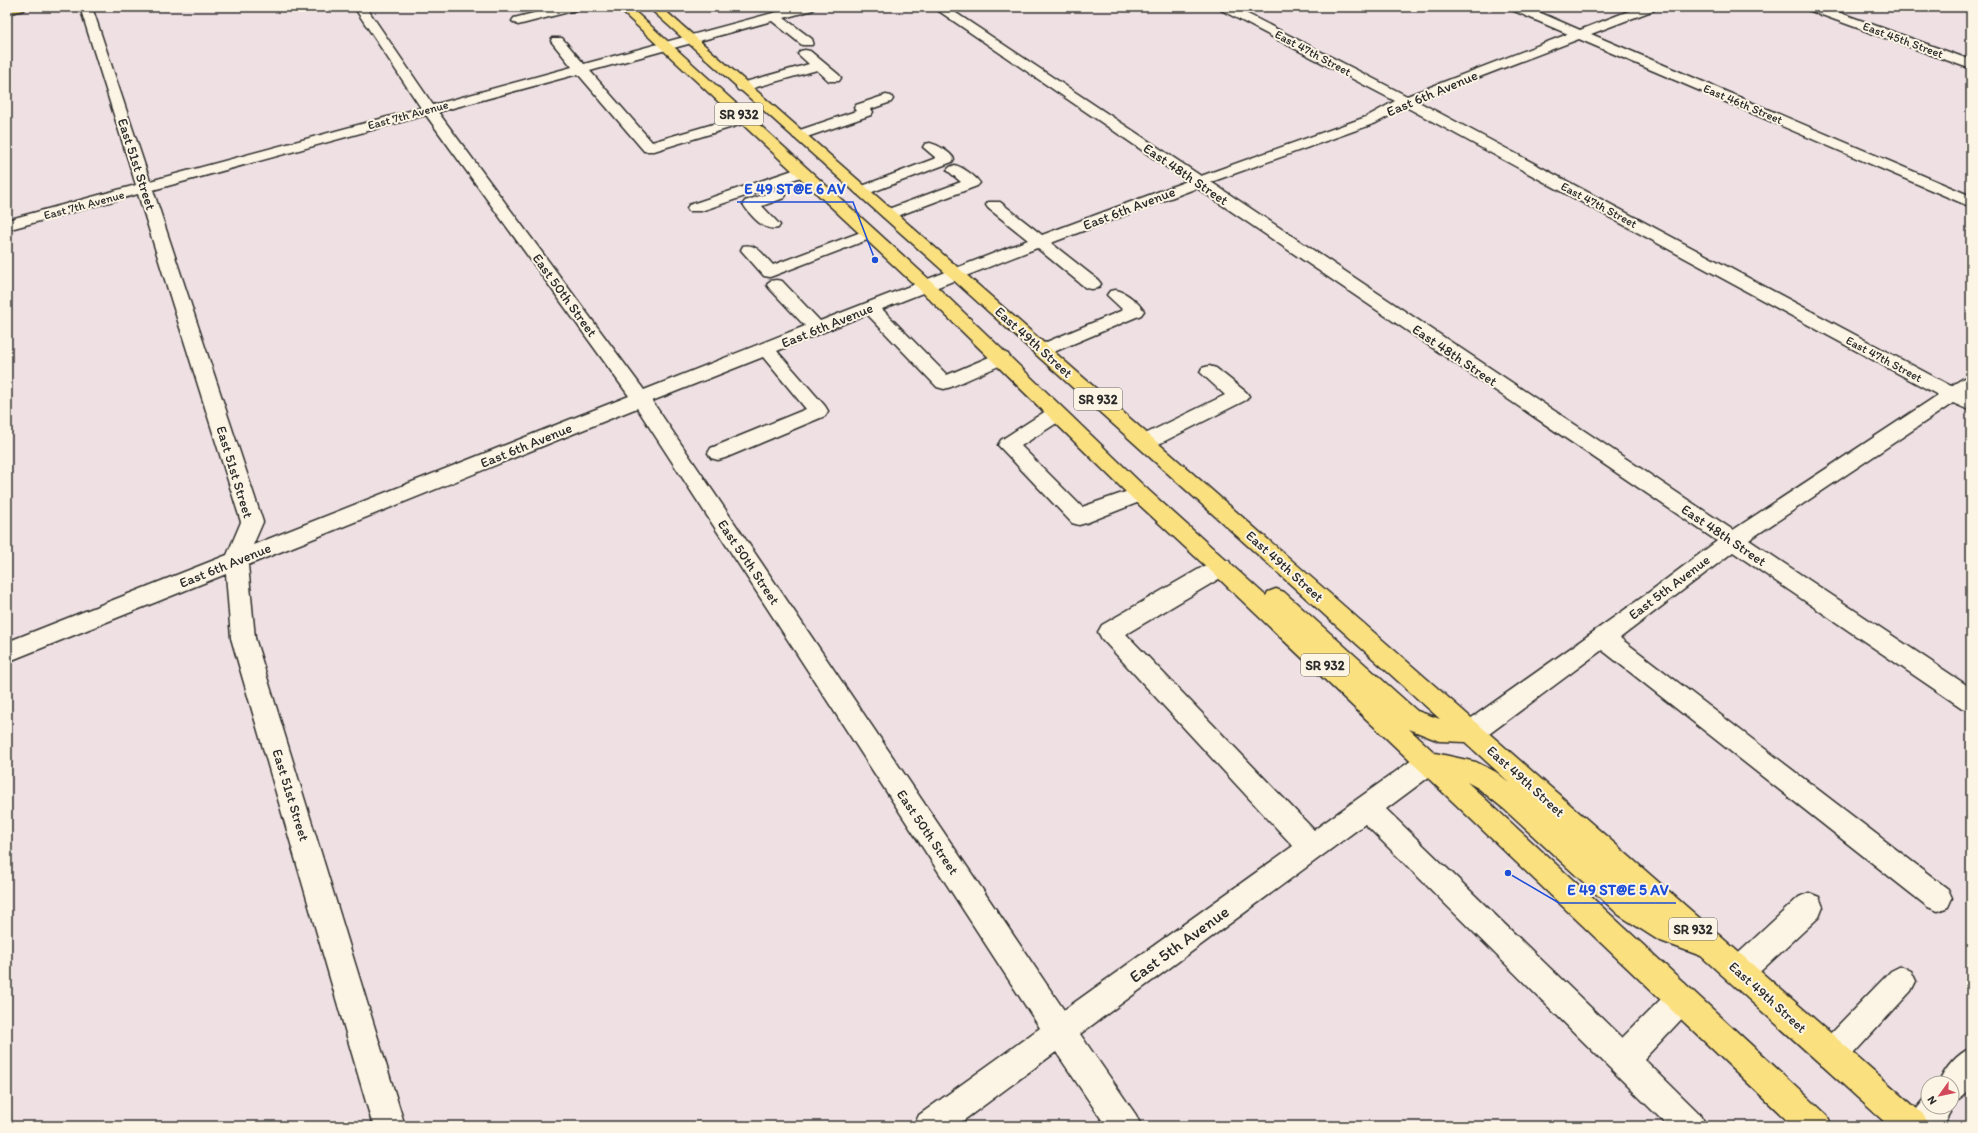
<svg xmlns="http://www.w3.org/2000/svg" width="1978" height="1133" font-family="Itim,sans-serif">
<rect width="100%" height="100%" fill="#efe1e3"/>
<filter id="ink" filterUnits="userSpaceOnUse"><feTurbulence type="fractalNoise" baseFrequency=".025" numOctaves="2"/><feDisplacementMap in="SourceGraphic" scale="8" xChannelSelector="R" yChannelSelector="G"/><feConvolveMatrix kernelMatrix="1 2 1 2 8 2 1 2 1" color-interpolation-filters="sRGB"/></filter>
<g filter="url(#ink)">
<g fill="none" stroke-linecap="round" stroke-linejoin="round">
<g stroke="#2b2b2b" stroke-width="3">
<g id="minor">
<path d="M80,7H92L150,181L421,108L354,7H366L433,105L572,67L551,41L552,38H562L584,64L795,7H815L813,10L784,18L812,39L813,42L812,45H802L772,21L590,71L652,142L744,115L749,116L751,119L749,122L654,151H644L578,74L438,112L644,390L805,326L770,289L767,285L770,281L776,280L782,281L820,321L1028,240L988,208L986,205L988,202H1000L1042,235L1187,181L933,7H947L1201,176L1366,117L1395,101L1221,10L1219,7H1234L1407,96L1568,34L1512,10L1510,7H1527L1580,30L1639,7H1656L1654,10L1591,34L1971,196V207L1579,39L1417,101L1951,386L1964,378L1971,376V391L1966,394L1971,397V411L1953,403L1749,540L1971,688V711L1962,708L1733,552L1620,638L1948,889L1952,898L1948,907L1938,911L1928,907L1602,650L1481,740L1472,743L1463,740L1460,732L1463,724L1644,596L1717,541L1197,188L1051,243L1098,280L1101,284L1098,288L1092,289L1086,288L1037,248L882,309L947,375L1001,352L1008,354L1010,358L1008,362L951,387L944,389L937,387L867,314L777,351L825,406L828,411L825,416L725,458L718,460L711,458L708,453L711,448L806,409L763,357L652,401L1064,1010L1293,846L1102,639L1098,632L1102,625L1213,561L1221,559L1229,561L1232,567L1229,573L1126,634L1314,830L1419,755L1428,752L1437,755L1441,763L1437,771L1386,809L1622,1038L1671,989L1681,984L1691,989L1696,999L1691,1009L1644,1059L1701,1115L1706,1126H1668L1365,824L1080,1034L1136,1115L1141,1126H1106L1056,1052L956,1126H914L919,1115L1040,1028L637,408L248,565L255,638L405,1126H373L231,638L226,574L7,662V642L227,555L241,522L138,194L7,230V220L136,185ZM1406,107L1938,395L1733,530L1211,182L1376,123ZM426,115L629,396L253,545L263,522L153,190Z"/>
<path d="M557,7H578L576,10L518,25L512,21L514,18Z"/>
<path d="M1806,7H1824L1971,60V69L1808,10Z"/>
<path d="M805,50L810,51L839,75L841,78L839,81H829L817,70L743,91L738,90L736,87L738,84L809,64L798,54L800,51Z"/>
<path d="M886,95L891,96L893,99L891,102L871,109L873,112L871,115L804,138H794L792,135L794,132L856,111L854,108L856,105Z"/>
<path d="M930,143C938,145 950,152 954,159L952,162L867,194H857L854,191L857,188L936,158L923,147L925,144Z"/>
<path d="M955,165C964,168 975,176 980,183L977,186L895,217H883L881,214L883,211L961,182L947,170L950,167Z"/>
<path d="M802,167L807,169L810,172L807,175L701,211H689L687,208L689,205Z"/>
<path d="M778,190L784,192L786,195L784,198L762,206L780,225L778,228C764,232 750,215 743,204L745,201Z"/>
<path d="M869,229L875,231L877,234L875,237L770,277L764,276L741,250L743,246C757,243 764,256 773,265Z"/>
<path d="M1116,290C1126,292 1138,302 1144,311L1141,315L1049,354L1043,356L1037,354L1034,350L1037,346L1123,310L1107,295L1110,291Z"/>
<path d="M1209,366L1216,368L1246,392L1249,396L1246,400L1153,447L1146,449L1139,447L1136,442L1139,437L1225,395L1200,372L1202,368Z"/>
<path d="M1056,407L1063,409L1066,414L1063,419L1021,446L1082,507L1140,487L1147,489L1150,494L1147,499L1086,523L1079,525L1072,523L998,445L1001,440L1049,409Z"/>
<path d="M1809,893L1819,897L1823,907L1819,917L1750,981L1740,985L1730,981L1726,971L1730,961L1799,897Z"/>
<path d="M1901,966L1911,971L1916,981L1911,991L1843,1065L1832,1069L1821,1065L1817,1054L1821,1043L1891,971Z"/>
<path d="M1971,1048C1971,1072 1978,1093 1952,1103V1083H1939C1945,1068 1957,1054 1971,1048Z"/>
<path d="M1928,1095V1107H1952V1105L1953,1107L1942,1126H1907L1912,1115Z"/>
</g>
</g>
<g stroke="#2b2b2b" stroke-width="3">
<g id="major">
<path d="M7,7H26L24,10L7,14Z"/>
<path d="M617,7H630L931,281L1147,489L1266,596L1268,592L1276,589L1284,592L1417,711L1440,719L950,277L648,7H661L1924,1115L1929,1126H1889L1701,956L1658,940L1619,915L1504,809L1478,788L1467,782L1827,1115L1832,1126H1793L1213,573L1133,499L919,289ZM1409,729L1439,741L1465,742L1510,783L1496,772L1476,762L1435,753Z"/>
</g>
</g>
<use href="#minor" fill="#fcf5e5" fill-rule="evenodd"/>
<use href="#major" fill="#fbe080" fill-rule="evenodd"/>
</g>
</g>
<g text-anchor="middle" stroke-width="4" stroke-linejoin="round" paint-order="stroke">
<g font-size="12" fill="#2b2b2b" stroke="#fcf5e5">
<text transform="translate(1903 40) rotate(20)" y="4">East 45th Street</text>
<text transform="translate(1313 53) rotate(28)" y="4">East 47th Street</text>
<text transform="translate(1743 104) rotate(23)" y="4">East 46th Street</text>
<text transform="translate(408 115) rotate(-15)" y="4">East 7th Avenue</text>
<text transform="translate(84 205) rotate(-15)" y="4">East 7th Avenue</text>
<text transform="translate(1599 205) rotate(28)" y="4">East 47th Street</text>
<text transform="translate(1884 359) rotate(28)" y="4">East 47th Street</text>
</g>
<g fill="#fcf5e5" stroke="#6a6863" stroke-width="1">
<rect x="715" y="103" width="48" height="22" rx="3"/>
<rect x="1074" y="388" width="48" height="22" rx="3"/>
<rect x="1301" y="654" width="48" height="22" rx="3"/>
<rect x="1669" y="918" width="48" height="22" rx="3"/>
</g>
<g font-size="13" font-weight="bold" fill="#2b2b2b">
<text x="739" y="119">SR 932</text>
<text x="1098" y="404">SR 932</text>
<text x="1325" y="670">SR 932</text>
<text x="1693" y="934">SR 932</text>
</g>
<g font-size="14" fill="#2b2b2b" stroke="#fcf5e5">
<text transform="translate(1432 93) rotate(-23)" y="5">East 6th Avenue</text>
<text transform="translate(137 164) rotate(72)" y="5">East 51st Street</text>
<text transform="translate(1186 174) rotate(34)" y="5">East 48th Street</text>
<text transform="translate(1129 208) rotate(-21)" y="5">East 6th Avenue</text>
<text transform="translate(565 295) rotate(54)" y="5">East 50th Street</text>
<text transform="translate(827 325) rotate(-22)" y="5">East 6th Avenue</text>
<text transform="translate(1034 342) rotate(42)" y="5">East 49th Street</text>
<text transform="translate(1455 355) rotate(34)" y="5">East 48th Street</text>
<text transform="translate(526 445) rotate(-22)" y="5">East 6th Avenue</text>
<text transform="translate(235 472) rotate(73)" y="5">East 51st Street</text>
<text transform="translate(1724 535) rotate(34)" y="5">East 48th Street</text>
<text transform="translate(749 562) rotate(56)" y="5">East 50th Street</text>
<text transform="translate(225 565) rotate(-22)" y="5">East 6th Avenue</text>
<text transform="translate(1285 566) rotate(42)" y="5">East 49th Street</text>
<text transform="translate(1669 587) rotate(-37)" y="5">East 5th Avenue</text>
<text transform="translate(1526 781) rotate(42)" y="5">East 49th Street</text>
<text transform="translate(291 795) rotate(73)" y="5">East 51st Street</text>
<text transform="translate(928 832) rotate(56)" y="5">East 50th Street</text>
<text transform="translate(1768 997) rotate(42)" y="5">East 49th Street</text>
</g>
<g font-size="17" fill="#2b2b2b" stroke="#fcf5e5">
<text transform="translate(1179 944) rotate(-36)" y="6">East 5th Avenue</text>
</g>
</g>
<path fill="none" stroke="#1d4ed8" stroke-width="1.5" d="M875 260L853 202H737M1508 873L1559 903H1676"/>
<g fill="#1d4ed8" stroke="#fcf5e5" stroke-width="1.5">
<circle cx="875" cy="260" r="4"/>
<circle cx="1508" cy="873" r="4"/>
</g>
<g font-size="15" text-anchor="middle" font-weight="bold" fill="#1d4ed8" stroke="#fcf5e5" stroke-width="4" stroke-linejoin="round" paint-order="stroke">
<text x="795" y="194">E 49 ST@E 6 AV</text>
<text x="1618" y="895">E 49 ST@E 5 AV</text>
</g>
<rect width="1978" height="1133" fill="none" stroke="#fcf5e5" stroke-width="24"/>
<rect x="12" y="12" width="1954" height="1109" fill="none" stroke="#2b2b2b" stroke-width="1.5" filter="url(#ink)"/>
<g transform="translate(1940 1095) rotate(237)"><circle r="19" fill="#fcf5e5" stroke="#a8a49b"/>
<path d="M0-3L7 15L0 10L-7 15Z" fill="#d1495b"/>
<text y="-6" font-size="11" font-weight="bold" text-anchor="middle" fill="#2b2b2b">N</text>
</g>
</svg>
